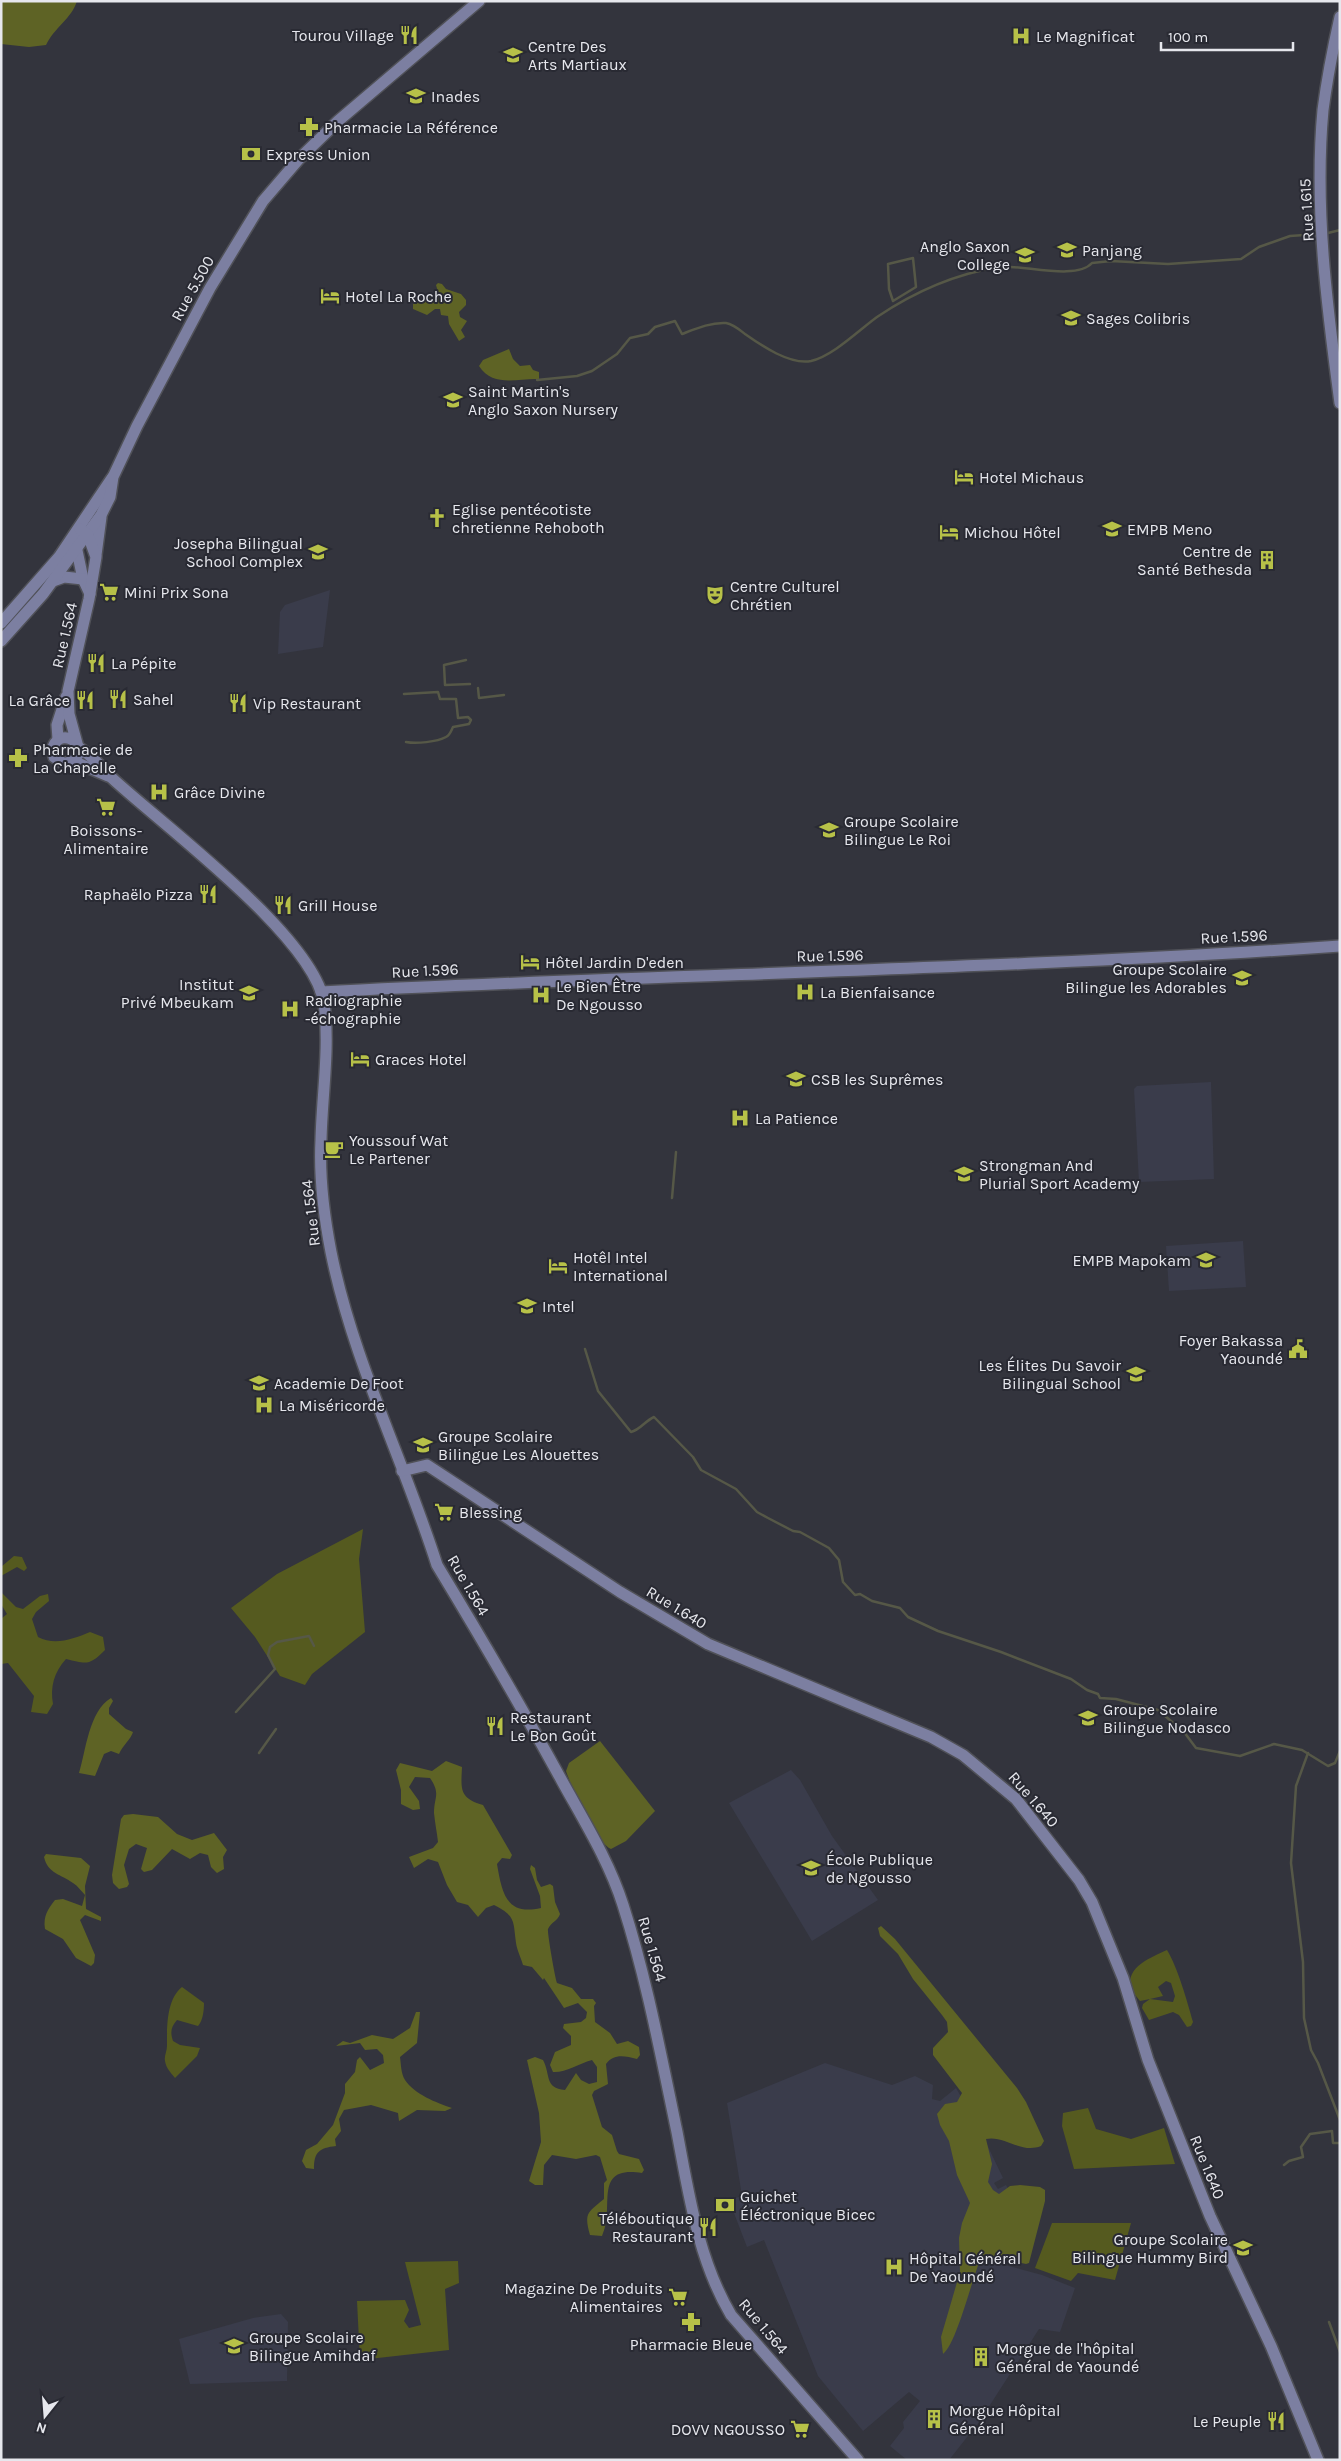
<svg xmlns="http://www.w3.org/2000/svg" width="1341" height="2461" font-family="Karla,sans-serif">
<rect width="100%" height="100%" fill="#33343d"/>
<g fill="#3a3c4b">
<path d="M330,590L323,647L278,654L280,612L285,605Z"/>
<path d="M1211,1082L1214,1179L1139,1182L1134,1089L1137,1086Z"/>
<path d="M1243,1241L1246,1287L1169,1291L1166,1246Z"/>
<path d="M791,1770L800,1780L832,1836L878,1900L812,1941L729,1803Z"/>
<path d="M825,2063L892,2085L915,2076L933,2085L932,2099L940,2101L956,2088L980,2130L1003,2178L994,2183L998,2189L1006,2185L1009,2191L1005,2194L983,2259L1042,2275L1075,2288L1060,2332L1039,2329L979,2422L949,2460H907L890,2446L904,2428L903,2422L920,2401L909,2392L863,2431L818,2376L764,2240L747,2247L729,2200L742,2196L727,2103Z"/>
<path d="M281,2314L288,2322L287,2381L190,2384L179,2339L253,2318Z"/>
</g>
<g fill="#555a1f" fill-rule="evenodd">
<path d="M363,1529L359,1559L365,1632L312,1674L305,1685L280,1676L255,1637L231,1608L277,1574Z"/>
<path d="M14,1556L22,1557L27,1568L24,1571L17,1567L1,1576V1567Z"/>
<path d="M1,1592L16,1607L23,1609L40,1596L48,1594L49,1601L36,1612L32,1619L38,1637C55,1646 73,1639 90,1632L103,1637L105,1650C89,1666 87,1664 66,1659C54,1672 50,1687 53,1704L47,1714L31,1712L34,1696L8,1663L1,1664V1619L7,1614L1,1604Z"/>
<path d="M1167,1950C1178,1968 1187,2001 1193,2022L1191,2026L1187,2027L1179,2015L1173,2012L1149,2020L1142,2008L1143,2004L1150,1999L1140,2001C1137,1997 1132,1992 1131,1988C1125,1967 1152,1957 1167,1950ZM1166,1981L1171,1983L1175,1996L1173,2002L1150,1999L1163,1996L1158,1987Z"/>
<path d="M182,1987L204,2003C204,2010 203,2021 198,2026L177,2020C171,2027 170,2032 173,2041L180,2045L200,2048L197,2056L175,2078C171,2073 166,2068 165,2061C164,2056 167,2051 167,2046C167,2028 166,2000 182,1987Z"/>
<path d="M1088,2108L1096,2129L1131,2139L1164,2128L1175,2164L1074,2169L1062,2126L1063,2113Z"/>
<path d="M1052,2223H1131L1115,2280L1078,2273L1071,2281L1035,2268Z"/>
<path d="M458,2261L459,2283L445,2289L449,2350L360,2360L357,2301L405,2300L409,2310L404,2321L409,2328L421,2325L405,2262Z"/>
</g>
<g fill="#5e6325">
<path d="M1,1H77C72,18 54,28 46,45L29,47L1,44Z"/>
<path d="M438,283L442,284L446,289L461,294L466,300V305L459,312L460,317L467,321L461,330L465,337L459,341L449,324L448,316L441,315L440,309H435L427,315L413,309V303L438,292L436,285Z"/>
<path d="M509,349L513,359L520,366L530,365L533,370L539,372V379C518,378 493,388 479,366L483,360Z"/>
<path d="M111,1698L113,1701L109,1708V1714L126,1729L133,1732C131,1739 123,1745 119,1754L111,1751L104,1754L95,1776L79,1773C86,1750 89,1711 111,1698Z"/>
<path d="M600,1741L655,1811L626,1841L611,1849C597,1844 571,1787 566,1771L569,1763Z"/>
<path d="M446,1761L462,1767C461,1789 459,1798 483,1805L512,1855L510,1859L502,1858L497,1864C502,1893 506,1916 541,1908L540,1896L530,1869L531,1865L535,1868L537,1880L541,1887L550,1884L553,1886L555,1902L560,1914C558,1921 551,1922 548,1929C547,1932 555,1977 557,1983L572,1988L581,1999H593L596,2003L594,2006L595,2022L610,2033L617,2044L628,2041L639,2047L640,2055L637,2059C625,2056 614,2053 606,2064L608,2084L594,2091L592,2095L602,2127L612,2135L617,2151L619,2154L639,2159L644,2170L642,2173C591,2165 616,2208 602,2236L590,2235C584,2213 587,2213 604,2199V2183L607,2180L600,2157L596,2155L576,2159L552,2155L544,2165L543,2185H535L529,2181L541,2142L539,2113L527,2060L535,2057L543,2060C551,2075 544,2088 565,2090L576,2073L581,2080L589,2084L597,2082V2067L592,2060C578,2064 565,2073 553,2072L550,2065L555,2052L571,2045V2036L563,2028L564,2024L581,2022L586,2018L587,2012L578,2003L564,2008L544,1978L543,1980L532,1967L523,1965C521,1958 517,1950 516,1943C513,1921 516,1916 494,1905L486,1908L478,1917L468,1905L457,1902L447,1885L438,1862L428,1859L414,1868L409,1857L433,1848L438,1842C437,1833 435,1823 434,1813C434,1797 441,1794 430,1778L415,1777L409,1787L419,1801L420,1809L413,1810L401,1804V1790L396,1770L400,1763L432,1771Z"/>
<path d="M133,1814L158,1817L177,1834L192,1840L214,1833L227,1850L223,1857L224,1869L217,1873L211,1867L208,1855L200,1853L190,1859L172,1849L152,1870L144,1872L141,1869L147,1848L136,1844L129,1849L124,1865L129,1884L127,1887L119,1889L113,1883L112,1875L121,1819L124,1815Z"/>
<path d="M46,1854L81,1858L90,1866L85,1886L86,1909L101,1917V1921L85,1915L80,1920L95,1955L94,1963L91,1966L76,1958L63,1939L45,1929C43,1916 48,1909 55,1900L63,1899L82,1906L85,1895C81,1891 78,1886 73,1883C61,1874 48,1874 44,1857Z"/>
<path d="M881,1926L895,1939L1017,2088L1026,2102L1044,2141L1041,2146C1021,2154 1004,2135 986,2139L992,2164L988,2182L993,2190L999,2194L1010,2186L1020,2185L1040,2187L1045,2190V2201L1029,2263L1026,2264L986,2255L981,2258C972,2278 957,2343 943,2354L941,2337L960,2272L959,2238L962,2223L970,2203L957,2175L949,2141L940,2125L937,2114L945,2104L957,2102L962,2093L933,2055V2048L948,2032L947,2022L942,2015L913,1979L898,1954L880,1936L878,1928Z"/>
<path d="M416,2012H420L417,2043L400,2057C401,2064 401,2074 405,2080C414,2094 437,2103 452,2108L445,2111L417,2110L399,2121L398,2113L371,2105L344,2110L339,2119L341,2131L335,2139L336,2146C319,2148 314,2152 314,2169L306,2168L302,2161L306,2150L317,2144L333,2125L345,2093V2084L355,2072L357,2060L360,2057L370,2070L384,2063L383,2055L377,2049L365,2050L360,2043L336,2046L343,2041L350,2043L372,2035L393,2039L410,2028Z"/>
</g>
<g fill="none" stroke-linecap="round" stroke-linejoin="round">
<g stroke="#565847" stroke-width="2.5">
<path d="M1324,234L1340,230"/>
<path d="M913,258L916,287L893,301L889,289L888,264Z"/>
<path d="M537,380L577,376L592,371L617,354L630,338L648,334L655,327L675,321L682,334C695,329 711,322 726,323C733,324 740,330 745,334C762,346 790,365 811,361C833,356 859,330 877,317C914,292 955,274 999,267C1021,264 1076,281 1092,263L1111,261L1168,264L1241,259L1259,247L1290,236L1319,234"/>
<path d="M466,660L444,665L445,685L470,684"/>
<path d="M478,688L479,698L504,695"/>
<path d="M404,694L438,692L440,699H456L458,718L468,717L471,720L469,724L453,727C451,731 450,735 446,737C437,742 416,744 406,742"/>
<path d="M672,1198L676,1152"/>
<path d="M585,1349L598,1391L631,1432C640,1430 645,1421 654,1417L693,1457L701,1470L736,1489L757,1512L768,1518L793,1531L800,1532L829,1548L839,1560L843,1582L855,1595L860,1594L872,1601L900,1608L908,1617L938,1631L1001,1652L1071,1679L1087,1690L1098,1694L1100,1698L1116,1699L1158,1710L1184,1732L1196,1748L1240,1756L1274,1744L1302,1750L1328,1766L1335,1763L1340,1751"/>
<path d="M236,1712L275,1669L268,1655L270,1647L277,1642L309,1636L314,1646"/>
<path d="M259,1753L276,1729"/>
<path d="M1308,1753L1296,1786L1291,1863L1303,1962L1304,2018L1311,2050L1318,2063L1340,2120"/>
<path d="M1284,2165L1289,2161L1303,2157L1301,2147L1310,2134L1332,2131L1333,2143H1340"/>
<path d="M1329,2322L1340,2352"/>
</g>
<g stroke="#505158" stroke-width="14">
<g id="secondary">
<path d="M1340,17C1333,48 1327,79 1323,110C1314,207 1327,307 1340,403"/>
<path d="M76,546L83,579L90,594"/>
<path d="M96,555L101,517"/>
<path d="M53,581L64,577L83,579"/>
<path d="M1,623L59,557L112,478"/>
<path d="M1,641L43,594L101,515L110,497L113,477L137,426L210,288L263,201L299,159L338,121L479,1"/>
<path d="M58,739L57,725L66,697"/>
<path d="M77,743C68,735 57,736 53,747L54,757L63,763H68L78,755V747L69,714L68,691L89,599L96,557L88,535L80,529"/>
<path d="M78,747C95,757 99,766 113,779C164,826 314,937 324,1003C330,1047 322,1095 321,1140C319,1177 324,1216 331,1252C353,1361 404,1461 437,1565C480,1636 522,1708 562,1781C584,1821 609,1861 623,1905C647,1980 661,2056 677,2132C689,2195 698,2259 731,2315L858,2460"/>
<path d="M73,761L108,776"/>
<path d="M321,992C660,974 1001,970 1340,946"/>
<path d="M402,1471L427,1465L620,1592L708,1644L931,1737L963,1755L1016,1799L1079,1880L1092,1902L1123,1978L1148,2060L1210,2216L1271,2346L1318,2460"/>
</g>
</g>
<use href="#secondary" stroke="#7c7fa1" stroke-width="11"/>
</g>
<defs>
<g id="restaurant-bare" transform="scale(1.5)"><path d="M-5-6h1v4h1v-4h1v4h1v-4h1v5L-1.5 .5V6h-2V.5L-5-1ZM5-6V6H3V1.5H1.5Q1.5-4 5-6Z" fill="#b7c148" stroke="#292a33" stroke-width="2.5" paint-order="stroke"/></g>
<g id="hospital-bare" transform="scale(1.5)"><path d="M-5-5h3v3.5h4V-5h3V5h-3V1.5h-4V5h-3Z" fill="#b7c148" stroke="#292a33" stroke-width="2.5" paint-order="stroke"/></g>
<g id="university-bare" transform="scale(1.5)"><path d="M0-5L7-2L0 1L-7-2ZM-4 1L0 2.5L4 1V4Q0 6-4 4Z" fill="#b7c148" stroke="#292a33" stroke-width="2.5" paint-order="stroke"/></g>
<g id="pharmacy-bare" transform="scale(1.5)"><path d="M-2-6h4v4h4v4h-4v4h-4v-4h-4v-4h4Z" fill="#b7c148" stroke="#292a33" stroke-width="2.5" paint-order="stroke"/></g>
<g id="bank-bare" transform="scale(1.5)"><path d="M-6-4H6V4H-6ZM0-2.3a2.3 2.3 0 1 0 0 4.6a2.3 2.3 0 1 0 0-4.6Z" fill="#b7c148" stroke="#292a33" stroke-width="2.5" paint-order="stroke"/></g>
<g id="school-bare" transform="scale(1.5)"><path d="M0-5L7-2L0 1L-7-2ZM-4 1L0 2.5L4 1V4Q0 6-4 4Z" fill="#b7c148" stroke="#292a33" stroke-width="2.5" paint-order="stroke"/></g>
<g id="hotel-bare" transform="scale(1.5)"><path d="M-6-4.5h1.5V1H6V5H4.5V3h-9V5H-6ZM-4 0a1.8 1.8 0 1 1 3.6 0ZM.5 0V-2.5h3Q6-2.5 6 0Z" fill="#b7c148" stroke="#292a33" stroke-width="2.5" paint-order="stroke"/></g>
<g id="church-bare" transform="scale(1.5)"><path d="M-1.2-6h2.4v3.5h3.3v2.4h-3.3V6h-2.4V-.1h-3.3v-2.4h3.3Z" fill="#b7c148" stroke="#292a33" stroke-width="2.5" paint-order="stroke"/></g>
<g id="building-bare" transform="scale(1.5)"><path d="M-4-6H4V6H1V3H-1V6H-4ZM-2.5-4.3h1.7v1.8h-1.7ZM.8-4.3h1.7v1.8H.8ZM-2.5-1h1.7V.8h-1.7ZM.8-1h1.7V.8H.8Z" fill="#b7c148" stroke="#292a33" stroke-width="2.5" paint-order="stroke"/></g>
<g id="supermarket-bare" transform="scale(1.5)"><path d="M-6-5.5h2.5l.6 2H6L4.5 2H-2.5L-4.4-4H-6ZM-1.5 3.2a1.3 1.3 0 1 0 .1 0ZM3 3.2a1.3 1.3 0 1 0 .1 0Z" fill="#b7c148" stroke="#292a33" stroke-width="2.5" paint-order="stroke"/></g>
<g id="theatre-bare" transform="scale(1.5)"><path d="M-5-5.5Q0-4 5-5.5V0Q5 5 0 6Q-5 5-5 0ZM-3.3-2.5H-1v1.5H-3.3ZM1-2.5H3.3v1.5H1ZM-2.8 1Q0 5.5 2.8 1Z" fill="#b7c148" stroke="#292a33" stroke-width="2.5" paint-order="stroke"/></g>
<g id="cafe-bare" transform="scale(1.5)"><path d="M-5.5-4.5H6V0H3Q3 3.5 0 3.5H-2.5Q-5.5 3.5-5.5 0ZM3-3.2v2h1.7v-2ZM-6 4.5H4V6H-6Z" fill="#b7c148" stroke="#292a33" stroke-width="2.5" paint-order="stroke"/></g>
<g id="civic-bare" transform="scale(1.5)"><path d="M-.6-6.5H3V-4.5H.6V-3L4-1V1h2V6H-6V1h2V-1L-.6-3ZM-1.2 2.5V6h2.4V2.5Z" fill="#b7c148" stroke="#292a33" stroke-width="2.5" paint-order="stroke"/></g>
</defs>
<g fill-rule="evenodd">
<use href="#restaurant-bare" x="409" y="35"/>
<use href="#hospital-bare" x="1021" y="36"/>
<use href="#university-bare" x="513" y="55"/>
<use href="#university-bare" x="416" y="96"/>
<use href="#pharmacy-bare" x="309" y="127"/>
<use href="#bank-bare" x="251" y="154"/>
<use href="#school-bare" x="1067" y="250"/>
<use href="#school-bare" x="1025" y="255"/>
<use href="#hotel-bare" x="330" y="296"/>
<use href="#school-bare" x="1071" y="318"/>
<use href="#school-bare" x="453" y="400"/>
<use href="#hotel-bare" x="964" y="477"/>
<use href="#church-bare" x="437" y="518"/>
<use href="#school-bare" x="1112" y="529"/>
<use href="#hotel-bare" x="949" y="532"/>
<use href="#school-bare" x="318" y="552"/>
<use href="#building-bare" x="1267" y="560"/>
<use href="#supermarket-bare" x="109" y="592"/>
<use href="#theatre-bare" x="715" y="595"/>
<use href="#restaurant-bare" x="96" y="663"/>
<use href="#restaurant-bare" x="118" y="699"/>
<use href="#restaurant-bare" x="85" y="700"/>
<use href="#restaurant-bare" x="238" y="703"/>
<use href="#pharmacy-bare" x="18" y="758"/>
<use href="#hospital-bare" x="159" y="792"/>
<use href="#supermarket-bare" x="106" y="807"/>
<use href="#school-bare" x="829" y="830"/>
<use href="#restaurant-bare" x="208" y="894"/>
<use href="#restaurant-bare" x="283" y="905"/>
<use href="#hotel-bare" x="530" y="962"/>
<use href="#school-bare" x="1242" y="978"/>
<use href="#hospital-bare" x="805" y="992"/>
<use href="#school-bare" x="249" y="993"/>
<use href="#hospital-bare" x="541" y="995"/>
<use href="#hospital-bare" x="290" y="1009"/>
<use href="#hotel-bare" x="360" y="1059"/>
<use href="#school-bare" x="796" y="1079"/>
<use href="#hospital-bare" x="740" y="1118"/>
<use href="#cafe-bare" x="334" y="1149"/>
<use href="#university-bare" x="964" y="1174"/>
<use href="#school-bare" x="1206" y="1260"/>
<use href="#hotel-bare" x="558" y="1266"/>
<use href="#university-bare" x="527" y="1306"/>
<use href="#civic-bare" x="1298" y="1349"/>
<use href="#school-bare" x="1136" y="1374"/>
<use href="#university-bare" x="259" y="1383"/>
<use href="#hospital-bare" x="264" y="1405"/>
<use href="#school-bare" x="423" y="1445"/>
<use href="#supermarket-bare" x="444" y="1512"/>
<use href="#school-bare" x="1088" y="1718"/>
<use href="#restaurant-bare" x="495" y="1726"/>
<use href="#school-bare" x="811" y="1868"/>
<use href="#bank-bare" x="725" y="2205"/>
<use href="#restaurant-bare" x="708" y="2227"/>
<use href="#school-bare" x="1243" y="2248"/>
<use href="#hospital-bare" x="894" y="2267"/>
<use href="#supermarket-bare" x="678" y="2297"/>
<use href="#pharmacy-bare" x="691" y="2322"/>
<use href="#school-bare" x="234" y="2346"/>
<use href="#building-bare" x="981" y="2357"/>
<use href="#building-bare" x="934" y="2419"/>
<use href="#restaurant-bare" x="1276" y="2421"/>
<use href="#supermarket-bare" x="800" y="2429"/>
</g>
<g text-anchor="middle" stroke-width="4" stroke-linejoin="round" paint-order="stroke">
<g font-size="16" fill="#e6e7ed" stroke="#292a33" text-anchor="start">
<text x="394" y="41" text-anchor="end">Tourou Village</text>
<text x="1036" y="42">Le Magnificat</text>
<text x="528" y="52">Centre Des<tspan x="528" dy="18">Arts Martiaux</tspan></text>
<text x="431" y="102">Inades</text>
<text x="324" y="133">Pharmacie La Référence</text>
<text x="266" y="160">Express Union</text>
<text x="1010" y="252" text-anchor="end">Anglo Saxon<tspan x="1010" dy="18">College</tspan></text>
<text x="1082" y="256">Panjang</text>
<text x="345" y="302">Hotel La Roche</text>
<text x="1086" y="324">Sages Colibris</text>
<text x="468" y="397">Saint Martin's<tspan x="468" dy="18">Anglo Saxon Nursery</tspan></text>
<text x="979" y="483">Hotel Michaus</text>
<text x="452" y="515">Eglise pentécotiste<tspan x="452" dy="18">chretienne Rehoboth</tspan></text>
<text x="1127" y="535">EMPB Meno</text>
<text x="964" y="538">Michou Hôtel</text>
<text x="303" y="549" text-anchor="end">Josepha Bilingual<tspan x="303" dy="18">School Complex</tspan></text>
<text x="1252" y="557" text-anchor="end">Centre de<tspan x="1252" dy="18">Santé Bethesda</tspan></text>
<text x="730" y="592">Centre Culturel<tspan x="730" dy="18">Chrétien</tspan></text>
<text x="124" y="598">Mini Prix Sona</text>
<text x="111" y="669">La Pépite</text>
<text x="133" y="705">Sahel</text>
<text x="70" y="706" text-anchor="end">La Grâce</text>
<text x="253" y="709">Vip Restaurant</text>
<text x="33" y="755">Pharmacie de<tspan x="33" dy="18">La Chapelle</tspan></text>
<text x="174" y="798">Grâce Divine</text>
<text x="844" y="827">Groupe Scolaire<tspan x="844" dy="18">Bilingue Le Roi</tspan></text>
<text x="106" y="836" text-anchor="middle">Boissons-<tspan x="106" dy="18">Alimentaire</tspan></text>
<text x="193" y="900" text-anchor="end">Raphaëlo Pizza</text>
<text x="298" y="911">Grill House</text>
<text x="545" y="968">Hôtel Jardin D'eden</text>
<text x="1227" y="975" text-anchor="end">Groupe Scolaire<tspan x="1227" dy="18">Bilingue les Adorables</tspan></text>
<text x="234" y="990" text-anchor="end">Institut<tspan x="234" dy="18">Privé Mbeukam</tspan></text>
<text x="556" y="992">Le Bien Être<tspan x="556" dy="18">De Ngousso</tspan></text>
<text x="820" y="998">La Bienfaisance</text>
<text x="305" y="1006">Radiographie<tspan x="305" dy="18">-échographie</tspan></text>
<text x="375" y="1065">Graces Hotel</text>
<text x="811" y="1085">CSB les Suprêmes</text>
<text x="755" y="1124">La Patience</text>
<text x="349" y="1146">Youssouf Wat<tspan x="349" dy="18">Le Partener</tspan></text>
<text x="979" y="1171">Strongman And<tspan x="979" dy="18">Plurial Sport Academy</tspan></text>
<text x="573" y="1263">Hotêl Intel<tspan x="573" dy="18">International</tspan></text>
<text x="1191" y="1266" text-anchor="end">EMPB Mapokam</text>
<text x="542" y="1312">Intel</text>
<text x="1283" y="1346" text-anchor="end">Foyer Bakassa<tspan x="1283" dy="18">Yaoundé</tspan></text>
<text x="1121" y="1371" text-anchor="end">Les Élites Du Savoir<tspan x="1121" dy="18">Bilingual School</tspan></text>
<text x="274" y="1389">Academie De Foot</text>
<text x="279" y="1411">La Miséricorde</text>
<text x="438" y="1442">Groupe Scolaire<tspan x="438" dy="18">Bilingue Les Alouettes</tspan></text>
<text x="459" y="1518">Blessing</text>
<text x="1103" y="1715">Groupe Scolaire<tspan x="1103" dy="18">Bilingue Nodasco</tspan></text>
<text x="510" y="1723">Restaurant<tspan x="510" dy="18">Le Bon Goût</tspan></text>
<text x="826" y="1865">École Publique<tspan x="826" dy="18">de Ngousso</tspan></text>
<text x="740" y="2202">Guichet<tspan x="740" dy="18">Éléctronique Bicec</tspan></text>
<text x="693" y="2224" text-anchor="end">Téléboutique<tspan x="693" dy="18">Restaurant</tspan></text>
<text x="1228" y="2245" text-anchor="end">Groupe Scolaire<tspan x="1228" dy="18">Bilingue Hummy Bird</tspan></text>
<text x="909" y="2264">Hôpital Général<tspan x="909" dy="18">De Yaoundé</tspan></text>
<text x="663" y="2294" text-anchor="end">Magazine De Produits<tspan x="663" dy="18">Alimentaires</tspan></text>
<text x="249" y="2343">Groupe Scolaire<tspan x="249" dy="18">Bilingue Amihdaf</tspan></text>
<text x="691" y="2350" text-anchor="middle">Pharmacie Bleue</text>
<text x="996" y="2354">Morgue de l'hôpital<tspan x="996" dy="18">Général de Yaoundé</tspan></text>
<text x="949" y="2416">Morgue Hôpital<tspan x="949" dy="18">Général</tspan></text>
<text x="1261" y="2427" text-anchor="end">Le Peuple</text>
<text x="785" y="2435" text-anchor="end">DOVV NGOUSSO</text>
</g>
<g font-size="16" fill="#e6e7ed" stroke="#292a33">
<text transform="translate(1306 210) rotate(-93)" y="6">Rue 1.615</text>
<text transform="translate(192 288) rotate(-61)" y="6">Rue 5.500</text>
<text transform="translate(64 635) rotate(-77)" y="6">Rue 1.564</text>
<text transform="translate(1234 936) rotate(-3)" y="6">Rue 1.596</text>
<text transform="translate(830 955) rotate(-1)" y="6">Rue 1.596</text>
<text transform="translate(425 970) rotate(-3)" y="6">Rue 1.596</text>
<text transform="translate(310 1213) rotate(-97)" y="6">Rue 1.564</text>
<text transform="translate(469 1585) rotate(60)" y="6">Rue 1.564</text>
<text transform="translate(677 1607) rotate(31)" y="6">Rue 1.640</text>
<text transform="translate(1034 1799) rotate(49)" y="6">Rue 1.640</text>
<text transform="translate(653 1949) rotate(74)" y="6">Rue 1.564</text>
<text transform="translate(1208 2167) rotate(68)" y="6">Rue 1.640</text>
<text transform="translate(764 2326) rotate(50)" y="6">Rue 1.564</text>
</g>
</g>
<rect width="1341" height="2461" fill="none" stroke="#e6e7ed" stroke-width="5"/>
<g transform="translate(45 2416) rotate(197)" stroke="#292a33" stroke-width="4" paint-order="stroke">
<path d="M0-4L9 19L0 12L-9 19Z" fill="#e6e7ed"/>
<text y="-8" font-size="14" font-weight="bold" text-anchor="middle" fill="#e6e7ed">N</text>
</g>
<path d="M1161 42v8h132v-8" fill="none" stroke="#e6e7ed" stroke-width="2.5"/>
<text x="1168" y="42" font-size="15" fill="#e6e7ed" stroke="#292a33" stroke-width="4" paint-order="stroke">100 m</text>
</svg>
